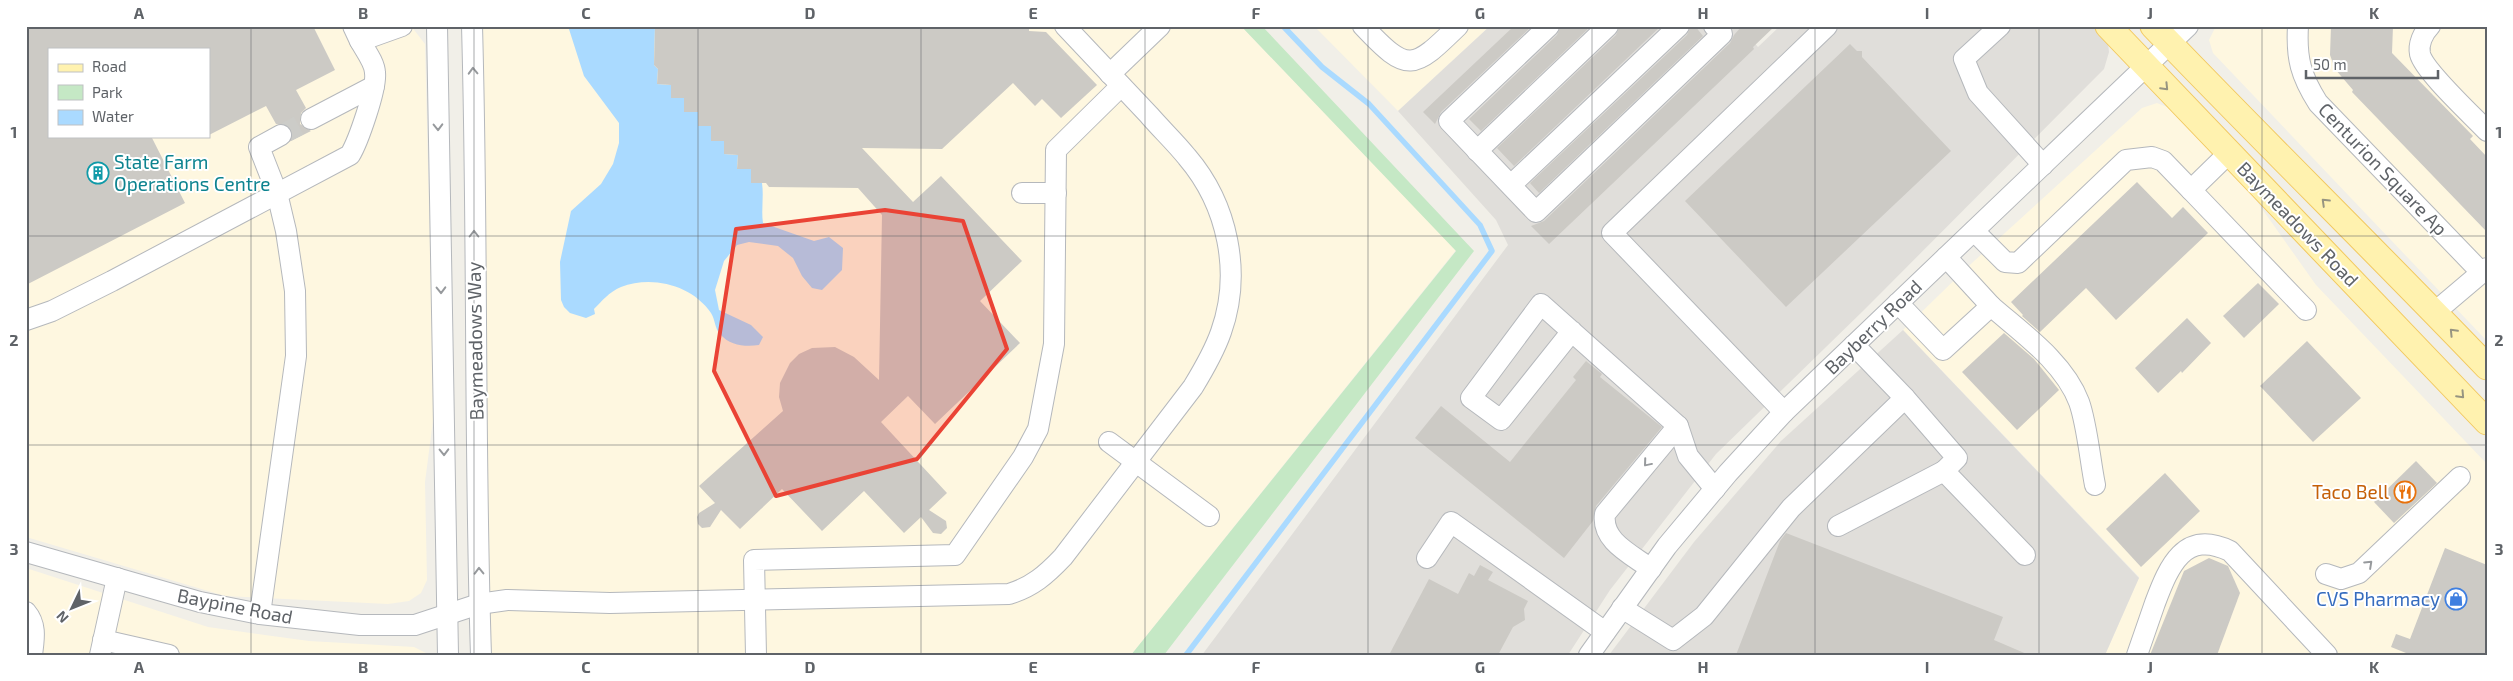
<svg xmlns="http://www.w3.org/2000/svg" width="2513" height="681" font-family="'Exo 2',sans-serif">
<rect width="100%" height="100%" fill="#f1efe8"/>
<g fill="#fef7e0" fill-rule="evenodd">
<path d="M26,26H411L425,44L434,413L425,482L427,580L421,593L409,601L388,604L225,596L26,537ZM49,49H209V136H49Z"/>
<path d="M481,26H1241L1456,250L1131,655H490Z"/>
<path d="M1314,26H1490L1398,111Z"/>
<path d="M2216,26H2487V341L2213,53L2209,40Z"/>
<path d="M2157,103L2172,109L2243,182L2316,285L2487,464V655H2105L2139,577L1903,330L1972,263L2142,108Z"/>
<path d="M26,568L208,627L309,641L414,647L430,655H26Z"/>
</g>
<g fill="#e0deda">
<path d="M1490,26H1739L1758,47L1780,26H2094L2108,43L2109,52L2104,69L1864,310L1716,454L1610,590L1568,655H1202L1508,245L1496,220L1398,111Z"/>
<path d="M1903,330L2139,578L2105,655H1609L1694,542L1781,441Z"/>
</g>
<path fill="#c5e8c5" d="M1241,26H1262L1474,251L1164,655H1131L1456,251Z"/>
<path fill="#aadaff" d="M568,26H655L654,65L658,69L657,84L671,85V98H684V112H698V126H711V140L724,141V154L738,155L737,169H751V183H762C764,197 761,210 763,223L814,241L829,237L843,248L842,270L822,290L812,288L802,276L793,258L778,246L749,242L737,245L724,261L715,290L719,310L751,325L763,337L759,345C746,347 730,346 720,334C715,329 715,319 711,313C692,285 652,275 621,287C609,292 602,301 594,309L595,314L586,318L570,313L564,307L561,300L560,262L571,211L601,184L613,164L619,143V123L584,76Z"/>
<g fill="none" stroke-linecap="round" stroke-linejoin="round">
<path stroke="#aadaff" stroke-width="5.5" d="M1186,655L1492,251L1480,225L1369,104L1322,67L1283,26"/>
</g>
<g fill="#cccac5">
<path d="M26,26H313L335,70L296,90L306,108L301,113L300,124L311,131L291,141V129L287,125L276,124L266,106L209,135V49H49V136H151L185,203L26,285Z"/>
<path d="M655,26H1029V31L1046,32L1097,85L1061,118L1042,99L1035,106L1013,83L942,149L862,148L913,202L941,176L1022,261L980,301L1020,343L935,424L908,396L881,422L947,493L929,510L946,521L947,528L941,534L933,533L921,517L904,533L864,491L822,531L782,489L740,529L721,510L710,527L702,528L698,524L697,517L699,513L715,503L699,486L783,411L779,397L780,383L790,363L799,354L812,348L835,347L854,357L879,380L882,215L858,188L769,187L766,183H751V169H737L738,155L724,154V141H711V126H698V112H684V98H671V85L657,84L658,69L654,65Z"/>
<path d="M1514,26H1532L1441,112L1435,124L1423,112Z"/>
<path d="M1561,26H1591L1481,131L1469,119L1557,35Z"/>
<path d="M1620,26H1661L1514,166L1497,148L1616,35Z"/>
<path d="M1691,26H1695L1703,36L1539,193L1530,183L1687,35Z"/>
<path d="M1742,26H1775L1753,47L1754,49L1549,244L1531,226L1544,221L1730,43L1734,35Z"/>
<path d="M2331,26H2393L2392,53L2473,136L2470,139L2487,157V232L2352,92L2353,90L2335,69L2330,55Z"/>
<path d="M1850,44L1857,51H1862V57L1951,151L1786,307L1685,201Z"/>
<path d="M2137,182L2172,218L2183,207L2208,233L2116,320L2086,288L2040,332L2022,316L2023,315L2011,302Z"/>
<path d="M2258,283L2279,304L2244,338L2223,316Z"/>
<path d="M2187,318L2211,343L2182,373L2181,371L2158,393L2135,368Z"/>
<path d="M2004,333L2034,359L2059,390L2017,430L1962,372Z"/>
<path d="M2307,341L2361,398L2313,442L2260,386Z"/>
<path d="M1586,361L1602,374L1600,377L1662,427L1596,506L1593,521L1564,558L1415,438L1441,406L1510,462L1576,380L1573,377Z"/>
<path d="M2416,461L2437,483L2394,523L2374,502Z"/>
<path d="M2165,473L2200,511L2141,567L2106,529Z"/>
<path d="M1786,533L2003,617L1994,640L2029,655H1736L1780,541Z"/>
<path d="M2445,548L2487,565V655H2411L2391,647L2396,634L2410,639Z"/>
<path d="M2209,558L2228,566L2240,593L2217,655H2150L2184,571Z"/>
<path d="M1480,565L1493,572L1488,580L1528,601L1524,609L1525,620L1513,627L1498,655H1389L1429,579L1458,594L1469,573L1474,576Z"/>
</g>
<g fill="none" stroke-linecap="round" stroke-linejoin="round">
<path stroke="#ccccc8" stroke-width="20" stroke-dasharray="20 10" stroke-linecap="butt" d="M281,135L311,119"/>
<g stroke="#b5b8bc" stroke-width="22">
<g id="minor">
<path d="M353,26L360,41L402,26"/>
<path d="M437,26L448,655"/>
<path d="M472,26C478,236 474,445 481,655"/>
<path d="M1363,26C1408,74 1413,70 1458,26"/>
<path d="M1549,26L1449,121L1536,212L1722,34L1714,26"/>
<path d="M2000,26L1964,59L1978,93L2043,165"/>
<path d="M2298,26C2296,59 2301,76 2318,103L2482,273"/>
<path d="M2430,26C2423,33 2418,44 2420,54C2424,71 2473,116 2487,131"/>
<path d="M1110,74L1160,26"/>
<path d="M311,119L374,86"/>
<path d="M1477,151L1608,26"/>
<path d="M2229,153L2191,190L2306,310"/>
<path d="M1511,185L1679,26"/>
<path d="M1022,193H1056"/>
<path d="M1974,231L2005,262L2018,263L2126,160L2152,157L2163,161L2191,190"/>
<path d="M1898,303L1943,350L1991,306L1946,257"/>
<path d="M1991,306C2022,333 2064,362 2079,402C2087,424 2090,460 2095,485"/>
<path d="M2435,312L2487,268"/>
<path d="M26,320L52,311L112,281L350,155C358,142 377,88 375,73C375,63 365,50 360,41"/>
<path d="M1572,331L1501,420L1471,398L1541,304L1678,426L1688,456L1715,489"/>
<path d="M1905,398L1957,458L1944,471L2025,555"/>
<path d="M1784,412L1612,233L1827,26"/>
<path d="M1109,442L1209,516"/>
<path d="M1838,526L1944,471"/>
<path d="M26,552L200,602L260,614L360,625H415L479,604L507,600L610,603L1009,594C1032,587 1046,575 1063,557L1193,387C1204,369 1214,352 1221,332C1242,273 1228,205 1187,157C1175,142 1161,129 1149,115C1121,85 1093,56 1065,26"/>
<path d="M1427,558L1451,522L1605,632"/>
<path d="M1651,569C1631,554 1601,541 1605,514L1678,426"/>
<path d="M2326,574L2341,579L2359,573L2460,477"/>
<path d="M1622,608L1673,640L1704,616L1791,508L1905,398L1854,345"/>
<path d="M26,612C37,625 34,639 32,655"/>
<path d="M260,614L296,356L295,291L286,231L277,193L259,147L281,135"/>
<path d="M103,640L169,655"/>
<path d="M100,655L117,578"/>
<path d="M756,655L754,560L955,555L1023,457L1038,429L1054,344L1056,150L1121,86"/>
<path d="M1589,655L1667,546L1728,473L1784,412L2188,26"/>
<path d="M2137,655C2143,638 2149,620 2155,603C2169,566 2184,529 2230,551L2327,655"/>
</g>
</g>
<g stroke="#f2c960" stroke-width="27">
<g id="major">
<path d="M2108,26L2487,422"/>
<path d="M2153,26C2263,141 2377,252 2487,367"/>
</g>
</g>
<use href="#minor" stroke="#fff" stroke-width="20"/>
<use href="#major" stroke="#fff2af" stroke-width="25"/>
</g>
<defs><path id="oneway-chevron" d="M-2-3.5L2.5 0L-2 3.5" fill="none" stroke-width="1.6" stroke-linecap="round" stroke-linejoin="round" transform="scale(1.25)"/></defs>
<g stroke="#979a9d">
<use href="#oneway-chevron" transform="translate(473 71) rotate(-92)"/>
<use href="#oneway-chevron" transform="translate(438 127) rotate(89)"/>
<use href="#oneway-chevron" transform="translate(474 234) rotate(-90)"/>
<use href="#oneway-chevron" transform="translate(441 290) rotate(89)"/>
<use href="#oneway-chevron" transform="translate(444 452) rotate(89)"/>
<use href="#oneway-chevron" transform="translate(1647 463) rotate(130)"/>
<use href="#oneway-chevron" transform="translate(2369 564) rotate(-43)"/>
<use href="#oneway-chevron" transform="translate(479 571) rotate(-91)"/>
</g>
<g stroke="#979581">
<use href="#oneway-chevron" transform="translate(2165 87) rotate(46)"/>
<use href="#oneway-chevron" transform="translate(2325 202) rotate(-136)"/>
<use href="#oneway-chevron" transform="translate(2453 332) rotate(-134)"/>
<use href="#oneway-chevron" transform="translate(2461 395) rotate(47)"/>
</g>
<path fill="#ea4335" fill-opacity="0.2" stroke="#ea4335" stroke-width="4" stroke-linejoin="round" d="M885,210L963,221L1007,349L917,459L776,496L714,371L736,229Z"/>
<path fill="none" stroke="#5f6368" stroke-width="1" stroke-opacity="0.55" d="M251,26V655M474,26V655M698,26V655M921,26V655M1145,26V655M1368,26V655M1592,26V655M1815,26V655M2039,26V655M2262,26V655M26,236H2487M26,445H2487"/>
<defs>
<g id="building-ring" transform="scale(1.125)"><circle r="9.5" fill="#fff" stroke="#0f9aa8" stroke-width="1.5"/><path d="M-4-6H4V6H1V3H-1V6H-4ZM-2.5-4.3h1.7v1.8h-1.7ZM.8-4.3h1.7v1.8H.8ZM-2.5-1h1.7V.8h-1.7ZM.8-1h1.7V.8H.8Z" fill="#0f9aa8"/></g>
<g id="restaurant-ring" transform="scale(1.125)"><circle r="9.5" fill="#fff" stroke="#e8710a" stroke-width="1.5"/><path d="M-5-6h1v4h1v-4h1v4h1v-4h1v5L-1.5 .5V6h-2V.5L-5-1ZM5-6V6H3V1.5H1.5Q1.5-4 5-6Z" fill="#e8710a"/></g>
<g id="shop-ring" transform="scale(1.125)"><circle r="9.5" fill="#fff" stroke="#3f7fe0" stroke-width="1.5"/><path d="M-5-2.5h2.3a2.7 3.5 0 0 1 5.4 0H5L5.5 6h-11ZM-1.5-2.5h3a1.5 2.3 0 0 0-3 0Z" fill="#3f7fe0"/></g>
</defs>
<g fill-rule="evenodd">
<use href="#building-ring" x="98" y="173"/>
<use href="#restaurant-ring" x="2405" y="492"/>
<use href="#shop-ring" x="2456" y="599"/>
</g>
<g text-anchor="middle" stroke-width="4" stroke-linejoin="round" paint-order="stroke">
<g font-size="19" fill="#0d838f" stroke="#fff" text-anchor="start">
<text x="114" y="169">State Farm<tspan x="114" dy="22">Operations Centre</tspan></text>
</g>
<g font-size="19" fill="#5f6368" stroke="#fff">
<text transform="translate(2383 169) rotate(46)" y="7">Centurion Square Ap</text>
<text transform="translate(2298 224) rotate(46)" y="7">Baymeadows Road</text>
<text transform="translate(1873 327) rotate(-44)" y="7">Bayberry Road</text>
<text transform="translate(475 341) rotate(-91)" y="7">Baymeadows Way</text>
<text transform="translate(235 606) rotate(11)" y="7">Baypine Road</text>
</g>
<g font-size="19" fill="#c56008" stroke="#fff" text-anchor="end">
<text x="2389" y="499">Taco Bell</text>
</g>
<g font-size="19" fill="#366cbe" stroke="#fff" text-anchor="end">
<text x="2440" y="606">CVS Pharmacy</text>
</g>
</g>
<rect width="2513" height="681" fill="none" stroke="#ffffff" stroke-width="55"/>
<rect x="48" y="48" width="162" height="90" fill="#ffffff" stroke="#bfc1c3"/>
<rect x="58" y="64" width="25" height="8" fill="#fff2af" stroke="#bfc1c3"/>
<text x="92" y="72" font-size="15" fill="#5f6368">Road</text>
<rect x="58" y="85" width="25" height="15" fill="#c5e8c5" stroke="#bfc1c3"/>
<text x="92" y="98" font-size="15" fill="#5f6368">Park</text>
<rect x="58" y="110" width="25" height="15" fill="#aadaff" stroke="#bfc1c3"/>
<text x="92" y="122" font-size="15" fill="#5f6368">Water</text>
<g transform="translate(72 608) rotate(227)" stroke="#ffffff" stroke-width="4" paint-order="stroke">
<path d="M0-4L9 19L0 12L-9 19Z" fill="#5f6368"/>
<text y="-8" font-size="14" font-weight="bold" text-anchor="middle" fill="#5f6368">N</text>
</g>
<path d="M2306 70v8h132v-8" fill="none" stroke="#5f6368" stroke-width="2.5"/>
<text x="2313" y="70" font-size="15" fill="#5f6368" stroke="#ffffff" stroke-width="4" paint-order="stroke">50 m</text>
<rect x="28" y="28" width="2458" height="626" fill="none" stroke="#5f6368" stroke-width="2"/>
<g font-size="16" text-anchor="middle" font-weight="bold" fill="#5f6368">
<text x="139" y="19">A</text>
<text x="363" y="19">B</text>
<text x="586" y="19">C</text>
<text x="810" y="19">D</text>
<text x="1033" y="19">E</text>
<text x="1256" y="19">F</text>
<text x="1480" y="19">G</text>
<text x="1703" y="19">H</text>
<text x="1927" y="19">I</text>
<text x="2150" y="19">J</text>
<text x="2374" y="19">K</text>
<text x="14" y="138">1</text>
<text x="2499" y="138">1</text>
<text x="14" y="346">2</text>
<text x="2499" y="346">2</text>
<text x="14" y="555">3</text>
<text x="2499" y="555">3</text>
<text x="139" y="673">A</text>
<text x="363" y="673">B</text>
<text x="586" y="673">C</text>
<text x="810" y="673">D</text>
<text x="1033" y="673">E</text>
<text x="1256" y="673">F</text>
<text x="1480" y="673">G</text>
<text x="1703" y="673">H</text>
<text x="1927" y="673">I</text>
<text x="2150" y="673">J</text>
<text x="2374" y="673">K</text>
</g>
</svg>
